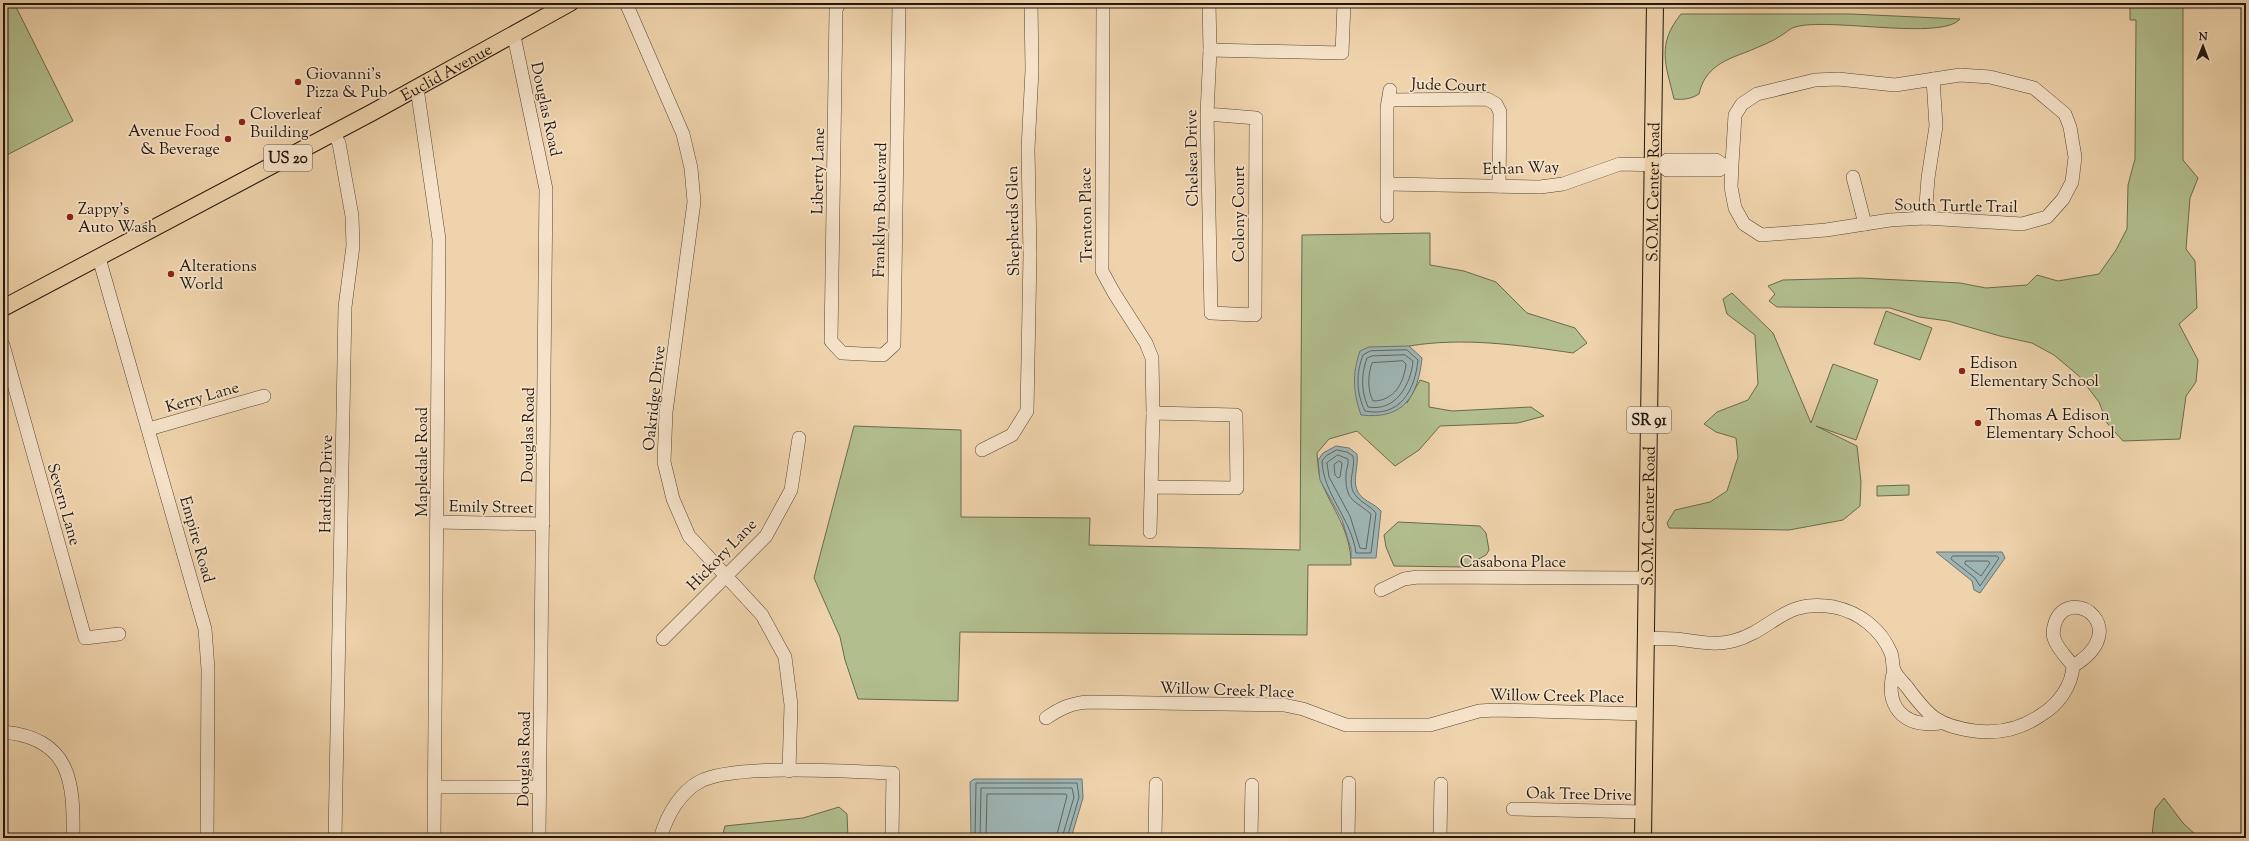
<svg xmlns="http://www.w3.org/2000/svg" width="2249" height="841" font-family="'Sorts Mill Goudy',serif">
<rect width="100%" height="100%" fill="#efd3ac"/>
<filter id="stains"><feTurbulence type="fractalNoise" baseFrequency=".005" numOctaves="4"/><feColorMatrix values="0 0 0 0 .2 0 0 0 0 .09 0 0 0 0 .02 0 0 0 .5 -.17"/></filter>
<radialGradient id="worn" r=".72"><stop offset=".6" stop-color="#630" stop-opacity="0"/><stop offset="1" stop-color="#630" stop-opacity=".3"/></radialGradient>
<g fill="#b2be8e" stroke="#6a6a4e">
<path d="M3,3H14L73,121L3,157Z"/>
<path d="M2130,3H2183V160L2198,178L2190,198L2186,249L2195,261L2197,308L2179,324L2198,360L2196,382L2186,396L2180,439L2123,441L2107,423L2099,402L2079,376L2054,355L2032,343L2000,336L1948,321L1919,317L1890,308L1777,307L1769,301L1775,294L1768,286L1783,280L1860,278L1960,283L1986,288L2027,285L2037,275L2058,281L2099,274L2116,250L2127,229L2128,185L2135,159L2136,20H2130Z"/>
<path d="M1681,14H1851L1960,19C1942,41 1828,17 1795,27C1790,28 1786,33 1782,35C1772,42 1760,46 1749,51C1725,60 1705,67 1699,94C1691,99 1683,100 1674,99C1666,65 1656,45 1681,14Z"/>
<path d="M1430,233V265L1464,271L1496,282L1527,313L1575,328L1587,343L1573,353C1518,345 1464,337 1409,346L1407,403L1420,380L1429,383V407L1452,411L1531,407L1544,416L1518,423L1440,426L1419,450L1395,466L1357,431L1329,439L1317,453C1318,462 1318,473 1321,481C1333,511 1351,530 1351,565H1308L1307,635L960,632L958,701L858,699L845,660L840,637L814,578L854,426L961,430V517L1090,518L1089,545L1300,550L1302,235Z"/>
<path d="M1732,293L1773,333L1811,423L1833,364L1878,380L1856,440L1816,426L1857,446L1861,482L1860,506L1843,520L1789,530L1669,528L1667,523L1675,510L1710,502L1727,491L1738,457L1736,438L1716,432L1704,424L1717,412L1748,400L1758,384L1755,335L1727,314L1723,299Z"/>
<path d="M1886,311L1932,328L1920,360L1874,344Z"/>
<path d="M1909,485V495L1877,496V486Z"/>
<path d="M1398,522L1480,526L1486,533L1489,550L1486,555L1464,567L1394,566L1386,547L1384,535Z"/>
<path d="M2164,798L2183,823L2199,838H2149L2152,835L2155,809Z"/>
<path d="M839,807L847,814L848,838H722L725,826L803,818Z"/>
</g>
<g fill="#9eb5b4" stroke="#6c7671">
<path d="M1409,346L1422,358C1418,396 1404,420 1361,415C1353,392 1352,374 1360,351L1369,347Z"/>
<path d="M1336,446L1349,448L1357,454C1359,470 1349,486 1363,498C1369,503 1376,505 1381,511L1376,558H1351V549L1342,520L1320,480L1318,460L1323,453Z"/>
<path d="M1936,552H2002L2005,558L1980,593L1974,590L1972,581Z"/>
<path d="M974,779H1082L1083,798L1071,838H971L970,782Z"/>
</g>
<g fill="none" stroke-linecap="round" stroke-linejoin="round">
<g stroke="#606660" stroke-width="1">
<path d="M1407,350L1418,360C1415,390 1400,418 1365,411C1356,393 1356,373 1363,355L1370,351Z"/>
<path d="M1405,355L1413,361C1411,384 1396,412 1368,407C1361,391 1361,374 1367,358L1372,356Z"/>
<path d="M1403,361L1406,364C1404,383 1394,401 1373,401C1367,390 1368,374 1372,363Z"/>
<path d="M1337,450L1347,452L1353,456C1356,470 1345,484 1357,497C1363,504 1371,506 1376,513L1371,553H1356C1352,520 1323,494 1322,461L1326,456Z"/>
<path d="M1338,455L1348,459C1349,465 1346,469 1346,474C1345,502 1355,500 1371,514L1366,549L1360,548L1350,516L1329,477L1327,463Z"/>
<path d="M1339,461L1342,463L1340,477L1338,478L1335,475L1334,465Z"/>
<path d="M1953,556H1997L1999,558L1980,586L1975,578L1951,559Z"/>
<path d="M1966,561H1988L1990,563L1981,576L1965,564Z"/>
<path d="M975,838L976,783H1077L1079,797L1067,838"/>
<path d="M980,838L981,788H1072L1074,797L1062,838"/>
<path d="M986,838L987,794H1066L1067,796L1056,838"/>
</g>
<g stroke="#544635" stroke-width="14">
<g id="minor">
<path d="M626,3L683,134L691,168L694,202L666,412L664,462L673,499L689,536L762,615L785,657L791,705L789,771"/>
<path d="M839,3L836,10L831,341L842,353L883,355L894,345L899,3"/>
<path d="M1103,3L1102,271L1114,293L1146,343L1152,358L1153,413"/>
<path d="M514,36L546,189L539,838"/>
<path d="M1210,50L1342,53L1344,3"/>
<path d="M417,88L439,239L434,838"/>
<path d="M1389,100L1487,99L1496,104L1500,112L1499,186"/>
<path d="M1207,114L1256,118L1255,315L1211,313L1207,114L1210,50L1209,3"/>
<path d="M333,133L339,143L352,216L353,246L345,307L335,838"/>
<path d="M1662,165L1667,160H1716L1725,166"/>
<path d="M1853,177L1865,224"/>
<path d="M1388,184L1540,187L1563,184L1620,164L1662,165L1667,170H1719L1725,166L1732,164L1735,115L1742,104L1757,94L1815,80L1838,79L1895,85L1960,75L1990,77L2034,88L2065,114L2070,127L2075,157L2072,182L2063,199L2047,217L2022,224L1925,218L1890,220L1826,230L1761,235L1744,224L1735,208L1731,187L1732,164"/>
<path d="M1387,216V108L1390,90"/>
<path d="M1925,218L1928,178L1936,126L1933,79"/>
<path d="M99,258L205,629L208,669L207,838"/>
<path d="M3,345L85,638L119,634"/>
<path d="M149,429L264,396"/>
<path d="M982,450L1012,435L1027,411L1030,255L1028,149L1032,70L1031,3"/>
<path d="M437,522L543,524"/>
<path d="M1150,532L1153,413L1236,415L1237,488L1152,487"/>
<path d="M1381,590L1404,579L1418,577L1647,578"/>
<path d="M1646,638C1656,639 1666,638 1676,639C1696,641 1713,646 1733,641C1774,630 1783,598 1834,607C1859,612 1881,629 1891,653C1893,658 1892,665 1894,670C1897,677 1903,682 1907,687C1929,717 1938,726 1975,731C1999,734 2021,729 2041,715C2058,705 2072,686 2073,666C2067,657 2057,649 2054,638C2052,632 2054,626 2056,620C2074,585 2133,630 2073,666"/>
<path d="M663,639L766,536L791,490L799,438"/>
<path d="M1894,670C1884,705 1902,728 1940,723"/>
<path d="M1046,718C1061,708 1071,703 1089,702L1284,705L1303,709L1346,725H1430L1479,711L1495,710L1645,714"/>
<path d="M3,732C71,738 74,782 73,838"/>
<path d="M435,787H539"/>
<path d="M1513,809L1644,812"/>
<path d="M660,838C667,816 678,794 699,782C733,763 850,772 893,773L892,838"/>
<path d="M1155,838L1156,784"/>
<path d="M1251,838L1252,785"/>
<path d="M1348,838L1349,783"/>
<path d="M1440,838L1441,784"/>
</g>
</g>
<g stroke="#21170d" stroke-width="18">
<g id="major">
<path id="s1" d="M3,308L373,112L570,3"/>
<path id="s2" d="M1643,838L1655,3"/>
</g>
</g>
<use href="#minor" stroke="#f5e2c9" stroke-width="13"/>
<use href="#major" stroke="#efd3ac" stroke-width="16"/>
</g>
<g fill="#8f2418" stroke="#f5e2c9" stroke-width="1.5">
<circle cx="298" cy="82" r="4"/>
<circle cx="242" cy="122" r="4"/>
<circle cx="228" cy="139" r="4"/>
<circle cx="70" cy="217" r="4"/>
<circle cx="171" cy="274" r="4"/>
<circle cx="1962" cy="371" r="4"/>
<circle cx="1978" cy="423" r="4"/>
</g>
<g text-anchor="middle" stroke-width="3.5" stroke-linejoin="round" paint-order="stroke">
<g fill="#f5e2c9" stroke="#615445" stroke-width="1">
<rect x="264" y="145" width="48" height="26" rx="3"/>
<rect x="1627" y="407" width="44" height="26" rx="3"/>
</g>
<g font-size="15" font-weight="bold" fill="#21170d">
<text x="288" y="163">US 20</text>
<text x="1649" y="425">SR 91</text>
</g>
<g font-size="16" fill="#21170d" stroke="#f5e2c9">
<text dy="6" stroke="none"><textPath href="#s1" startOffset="502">Euclid Avenue</textPath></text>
<text transform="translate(1449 84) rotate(2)" y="6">Jude Court</text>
<text transform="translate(547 109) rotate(78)" y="6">Douglas Road</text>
<text transform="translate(1191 158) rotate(-91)" y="6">Chelsea Drive</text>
<text transform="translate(1521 167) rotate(-2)" y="6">Ethan Way</text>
<text transform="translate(817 171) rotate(-89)" y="6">Liberty Lane</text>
<text dy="6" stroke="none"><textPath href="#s2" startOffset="646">S.O.M. Center Road</textPath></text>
<text transform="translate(1956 205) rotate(1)" y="6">South Turtle Trail</text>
<text transform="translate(879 210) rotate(-89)" y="6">Franklyn Boulevard</text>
<text transform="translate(1238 214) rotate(-90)" y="6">Colony Court</text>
<text transform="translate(1085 215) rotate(-91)" y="6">Trenton Place</text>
<text transform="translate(1012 221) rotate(-91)" y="6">Shepherds Glen</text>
<text transform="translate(202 396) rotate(-16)" y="6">Kerry Lane</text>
<text transform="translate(653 398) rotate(-84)" y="6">Oakridge Drive</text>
<text transform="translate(527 435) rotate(-89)" y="6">Douglas Road</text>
<text transform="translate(421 462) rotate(-90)" y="6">Mapledale Road</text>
<text transform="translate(325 484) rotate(-89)" y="6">Harding Drive</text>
<text transform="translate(65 504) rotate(74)" y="6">Severn Lane</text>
<text transform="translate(491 506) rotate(1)" y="6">Emily Street</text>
<text dy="6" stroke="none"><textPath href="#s2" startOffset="322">S.O.M. Center Road</textPath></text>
<text transform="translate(198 539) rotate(74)" y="6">Empire Road</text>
<text transform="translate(721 554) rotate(-46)" y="6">Hickory Lane</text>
<text x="1513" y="567">Casabona Place</text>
<text transform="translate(1227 689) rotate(2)" y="6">Willow Creek Place</text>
<text transform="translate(1557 695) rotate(1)" y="6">Willow Creek Place</text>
<text transform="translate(523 759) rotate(-89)" y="6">Douglas Road</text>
<text transform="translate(1579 793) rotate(1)" y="6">Oak Tree Drive</text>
</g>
<g font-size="16" fill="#21170d" stroke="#f5e2c9" text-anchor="start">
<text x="306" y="79">Giovanni's<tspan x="306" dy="18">Pizza &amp; Pub</tspan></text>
<text x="250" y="119">Cloverleaf<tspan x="250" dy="18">Building</tspan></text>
<text x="220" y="136" text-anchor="end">Avenue Food<tspan x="220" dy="18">&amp; Beverage</tspan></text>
<text x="78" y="214">Zappy's<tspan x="78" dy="18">Auto Wash</tspan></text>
<text x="179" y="271">Alterations<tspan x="179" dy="18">World</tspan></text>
<text x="1970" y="368">Edison<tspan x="1970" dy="18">Elementary School</tspan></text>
<text x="1986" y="420">Thomas A Edison<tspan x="1986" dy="18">Elementary School</tspan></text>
</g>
</g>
<rect width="2249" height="841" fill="none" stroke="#efd3ac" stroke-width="16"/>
<rect x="4" y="4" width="2241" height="833" fill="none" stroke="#21170d" stroke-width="2"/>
<rect x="8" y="8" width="2233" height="825" fill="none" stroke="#21170d"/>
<g transform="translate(2203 46) rotate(1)" stroke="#f5e2c9" stroke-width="3" paint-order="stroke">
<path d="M0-3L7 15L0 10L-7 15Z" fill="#21170d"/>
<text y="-6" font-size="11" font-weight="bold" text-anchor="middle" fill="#21170d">N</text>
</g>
<rect width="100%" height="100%" filter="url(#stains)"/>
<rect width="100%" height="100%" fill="url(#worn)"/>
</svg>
